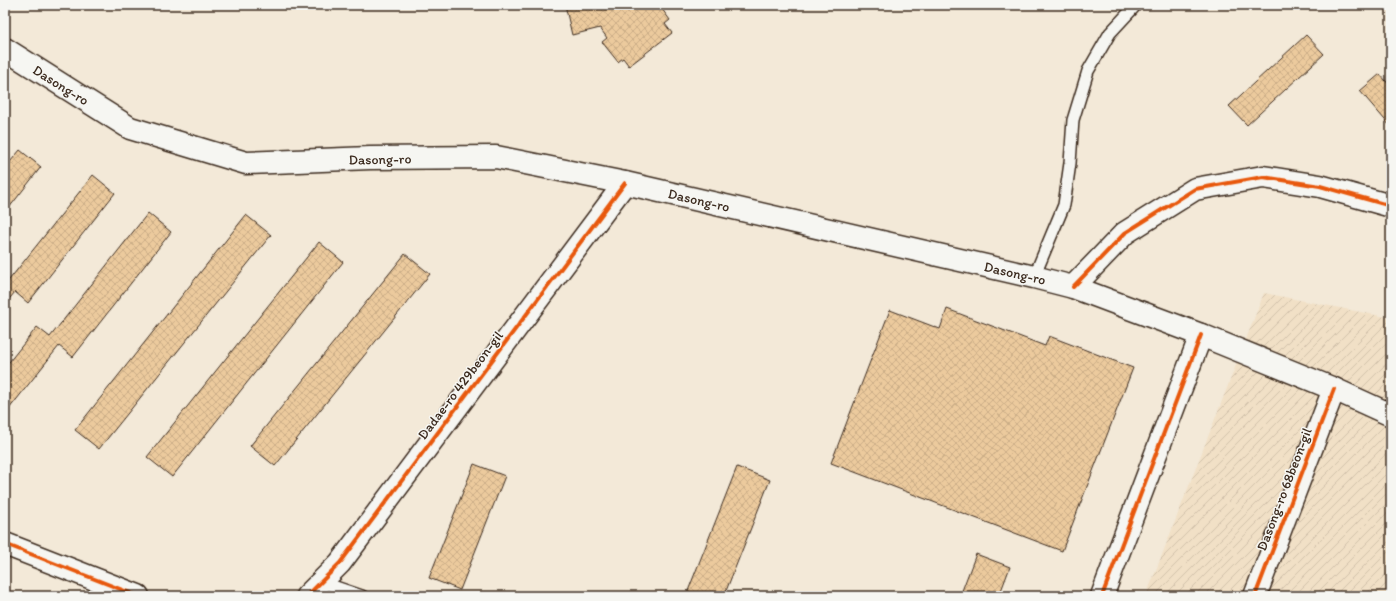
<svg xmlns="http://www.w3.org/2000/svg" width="1396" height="601" font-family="Itim,sans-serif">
<defs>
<pattern id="industrial-furrows" width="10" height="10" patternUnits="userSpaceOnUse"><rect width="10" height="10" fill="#f1e0c6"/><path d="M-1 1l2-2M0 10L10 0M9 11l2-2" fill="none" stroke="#d0c0aa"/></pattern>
<pattern id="building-cross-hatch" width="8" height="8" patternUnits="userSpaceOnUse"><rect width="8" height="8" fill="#ecca9d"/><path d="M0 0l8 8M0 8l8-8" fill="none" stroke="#cbae87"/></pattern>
</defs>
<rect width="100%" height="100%" fill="#f3e9d8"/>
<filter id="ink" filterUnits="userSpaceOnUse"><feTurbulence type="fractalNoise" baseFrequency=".025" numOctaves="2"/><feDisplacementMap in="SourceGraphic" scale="8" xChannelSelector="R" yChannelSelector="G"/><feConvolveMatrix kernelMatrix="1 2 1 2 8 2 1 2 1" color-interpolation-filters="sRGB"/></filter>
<g filter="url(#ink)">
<path fill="url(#industrial-furrows)" d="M1264,293L1391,318V596H1146Z"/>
<g fill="url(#building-cross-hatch)" stroke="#3b2a1e">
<path d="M565,5H601L602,9L607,5H659L670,20L665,24L672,33L629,66L623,58L618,62L602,42L607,38L600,28L572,35Z"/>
<path d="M1306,35L1324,54L1247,125L1229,106Z"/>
<path d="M1380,74L1391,87V127L1360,91Z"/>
<path d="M20,150L41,167L5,213V168Z"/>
<path d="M93,175L115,193L28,303L15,292L5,304V285Z"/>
<path d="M148,213L171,232L73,357L59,346L5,414V367L37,327L50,337Z"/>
<path d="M246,215L271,235L99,449L75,430Z"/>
<path d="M319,242L343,262L172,477L147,457Z"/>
<path d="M405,254L430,274L275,466L250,446Z"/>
<path d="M947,309L1045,346L1049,336L1133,368L1062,551L831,463L890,310L940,329Z"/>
<path d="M474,464L505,476L460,590L429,578Z"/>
<path d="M737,467L770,480L724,596H686Z"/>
<path d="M976,554L1010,567L999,596H960Z"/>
</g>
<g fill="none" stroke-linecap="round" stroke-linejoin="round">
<g stroke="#3b2a1e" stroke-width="14">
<g id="service">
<path d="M1034,277L1064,205L1070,163L1073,120L1088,71L1110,33L1136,5"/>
<path d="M321,582L362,596"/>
</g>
</g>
<g stroke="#3b2a1e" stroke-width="25">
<g id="minor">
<path d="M1073,287L1125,233L1195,189L1263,177L1320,186L1391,206"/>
<path d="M5,544L138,596"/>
<path d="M307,596L340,563L625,183"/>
<path d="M1102,596L1201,335"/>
<path d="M1255,596L1334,389"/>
</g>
</g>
<g stroke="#3b2a1e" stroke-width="25">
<path id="secondary" d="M5,49L130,128L246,163L370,158L496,157L625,183L1034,277L1073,287L1201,335L1334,389L1391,415"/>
</g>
<use href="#service" stroke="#f6f6f2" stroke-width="11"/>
<use href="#minor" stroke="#f6f6f2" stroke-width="22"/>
<use href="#secondary" stroke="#f6f6f2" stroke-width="22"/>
<g stroke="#f6f6f2" stroke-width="6">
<g id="cycleway">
<path d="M1073,287L1125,233L1195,189L1263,177L1320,186L1391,206"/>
<path d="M5,544L138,596"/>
<path d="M307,596L340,563L625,183"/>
<path d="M1102,596L1201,335"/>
<path d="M1255,596L1334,389"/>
</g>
</g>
<use href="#cycleway" stroke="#e8590c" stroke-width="4"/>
</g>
</g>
<g text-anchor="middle" stroke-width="3" stroke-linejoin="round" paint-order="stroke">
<g font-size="14" fill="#3b2a1e" stroke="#f6f6f2">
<text transform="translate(61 85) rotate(32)" y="5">Dasong-ro</text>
<text transform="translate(380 159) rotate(-1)" y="5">Dasong-ro</text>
<text transform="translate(699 200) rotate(13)" y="5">Dasong-ro</text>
<text transform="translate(1015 273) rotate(13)" y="5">Dasong-ro</text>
<text transform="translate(460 385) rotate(-53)" y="5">Dadae-ro 429beon-gil</text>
<text transform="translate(1284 489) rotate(-69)" y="5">Dasong-ro 68beon-gil</text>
</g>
</g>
<rect width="1396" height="601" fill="none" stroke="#f6f6f2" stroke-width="20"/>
<rect x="10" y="10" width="1376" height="581" fill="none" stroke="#3b2a1e" stroke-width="1.5" filter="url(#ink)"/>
</svg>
